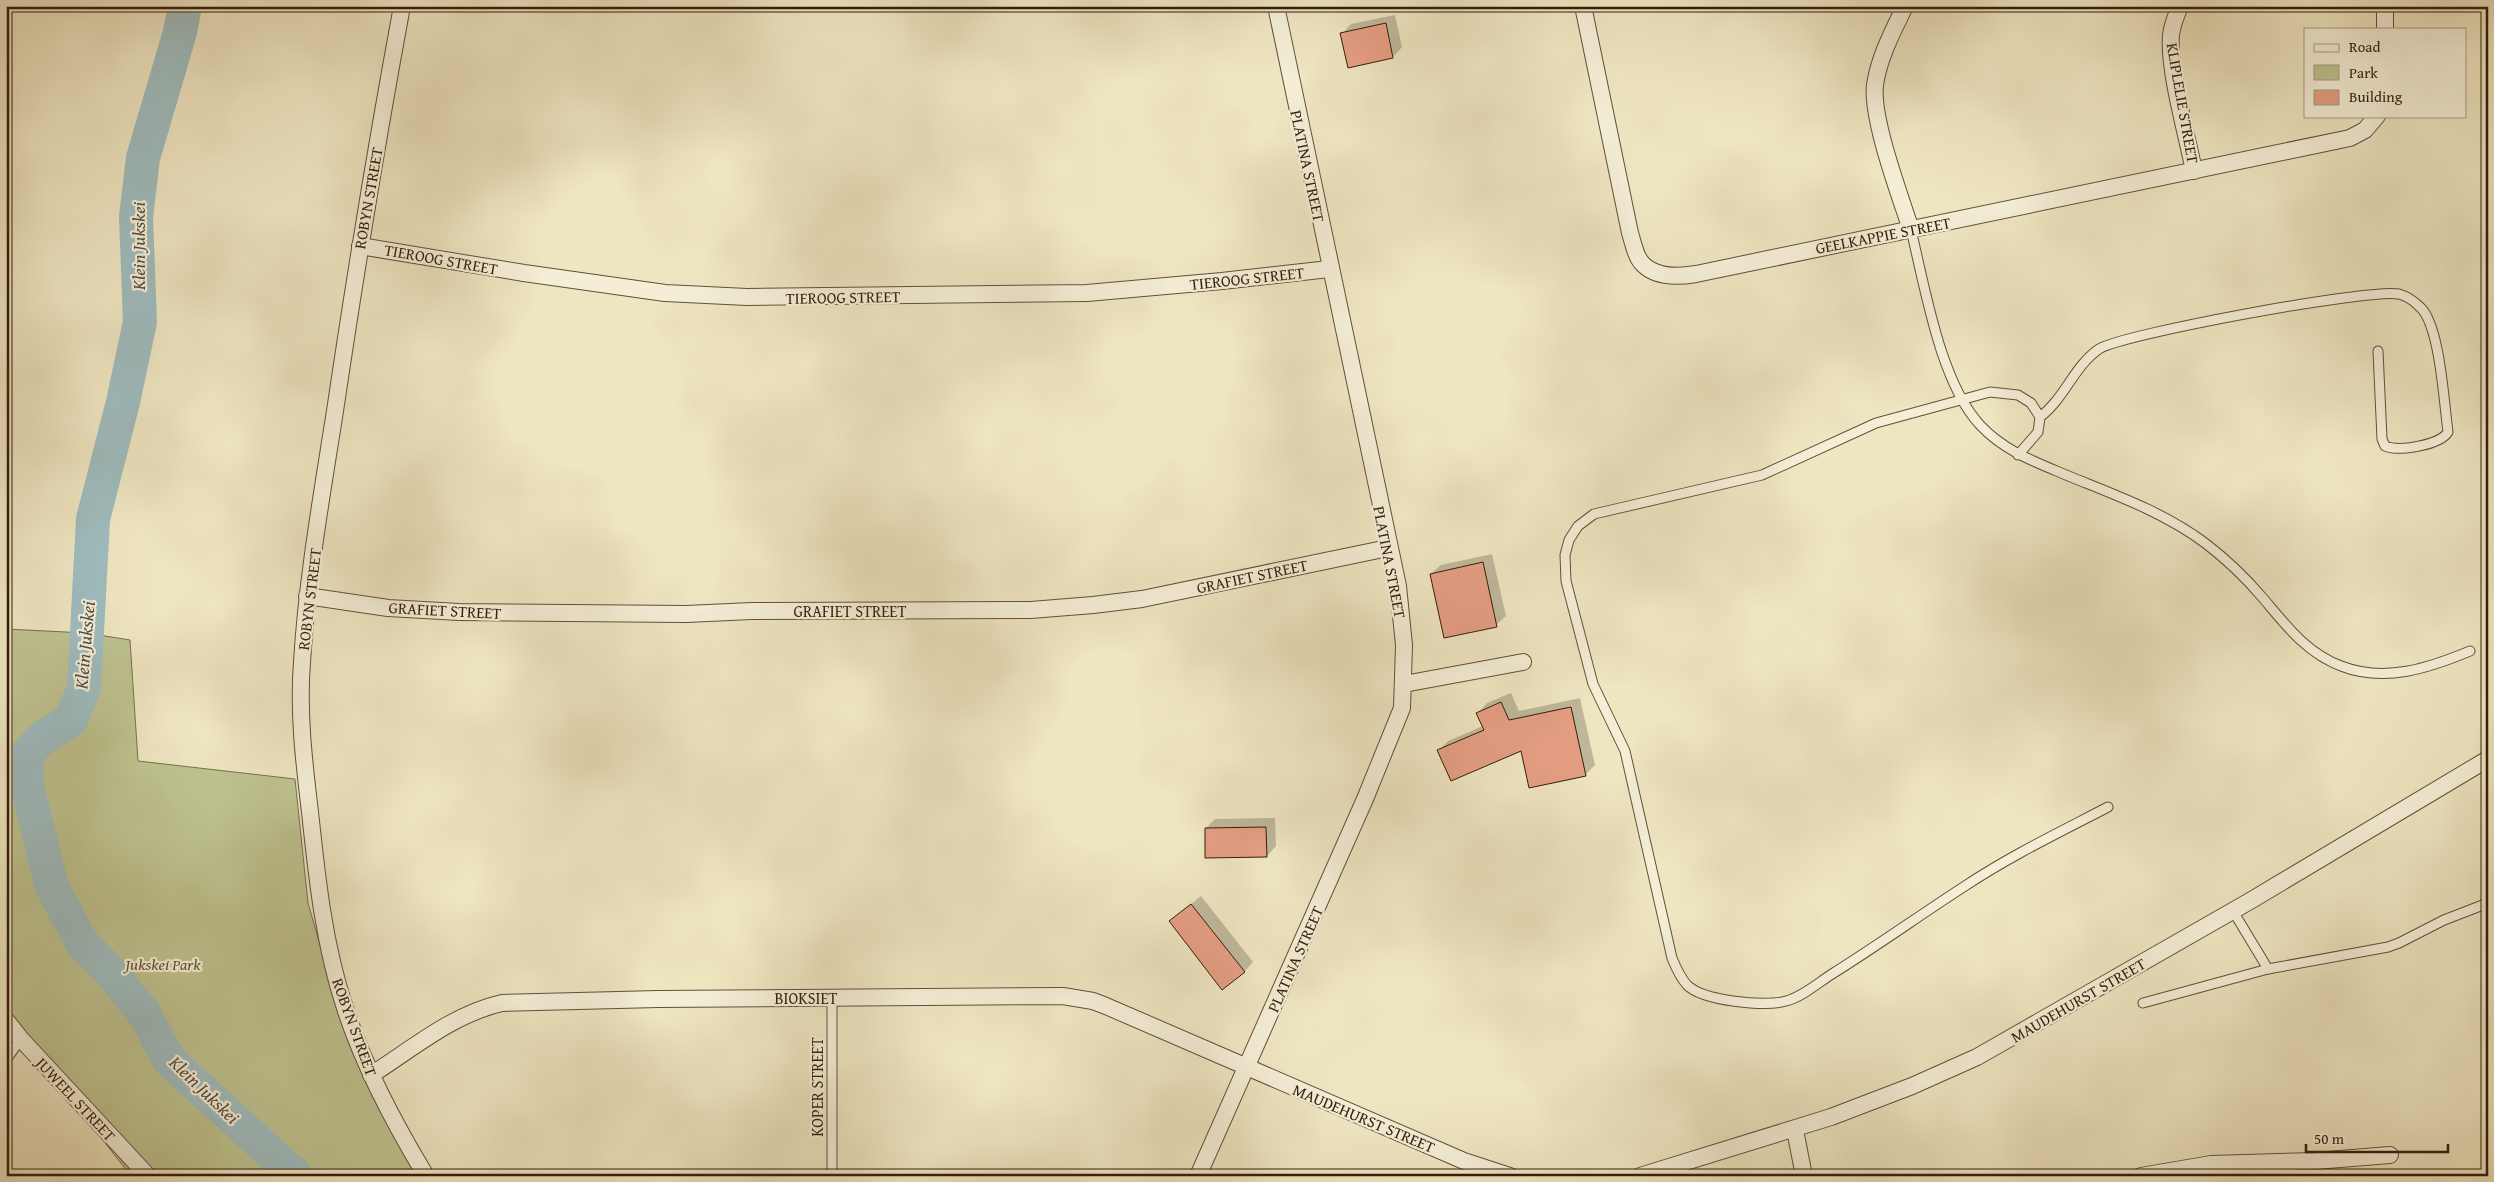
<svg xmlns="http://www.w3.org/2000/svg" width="2494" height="1182" font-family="'Gentium Book Plus',serif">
<rect width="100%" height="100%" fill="#eee5c1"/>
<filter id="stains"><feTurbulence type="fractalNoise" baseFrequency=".004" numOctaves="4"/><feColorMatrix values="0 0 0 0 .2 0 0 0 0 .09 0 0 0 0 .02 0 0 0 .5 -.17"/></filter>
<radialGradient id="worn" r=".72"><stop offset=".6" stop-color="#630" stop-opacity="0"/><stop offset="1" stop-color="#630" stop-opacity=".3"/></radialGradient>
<path fill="#bec390" stroke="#78704d" d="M6,629L86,633L130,640L138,761L295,779L308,903L338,1007L419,1176H131L23,1038L6,1007Z"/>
<g fill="#0003">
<path d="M1395,15L1402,47L1393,57L1349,66L1342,34L1351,24Z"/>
<path d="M1492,554L1506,616L1496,625L1431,574L1441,565Z"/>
<path d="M1511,693L1519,711L1580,698L1595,765L1585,775L1522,749L1439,750L1448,741L1483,726L1478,713L1487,703Z"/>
<path d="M1275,818L1276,846L1267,856L1206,828L1215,819Z"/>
<path d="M1201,896L1253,962L1244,972L1171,921Z"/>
</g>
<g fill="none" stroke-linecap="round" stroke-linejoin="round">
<path stroke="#9fbcbe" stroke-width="34" d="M185,6L180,32L143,158L136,217L140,322L123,402L93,519L84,688L71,720L42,738L28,753L26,781L52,887L82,943L107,968L144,1013L169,1060L296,1176"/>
</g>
<g fill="#e59e84" stroke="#321e0a">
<path d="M1386,23L1393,58L1348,68L1340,33Z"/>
<path d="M1483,562L1497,627L1444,638L1430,574Z"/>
<path d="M1501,702L1509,720L1571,707L1586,776L1529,788L1521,751L1451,781L1437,750L1484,730L1476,713Z"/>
<path d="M1266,827L1267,857L1205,858V828Z"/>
<path d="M1191,904L1245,972L1222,990L1169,921Z"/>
</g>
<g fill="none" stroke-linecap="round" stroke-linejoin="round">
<g stroke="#615038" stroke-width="11">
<g id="lane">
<path d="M1911,230C1925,287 1940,382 1980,425C2005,452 2038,463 2071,477C2118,496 2165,513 2205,543C2226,559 2245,577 2262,597C2285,624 2306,653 2341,666C2385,683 2429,668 2470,651"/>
<path d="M2040,417C2065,398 2074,366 2099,349C2122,334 2371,288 2399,294C2407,296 2415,302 2421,308C2440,327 2444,403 2448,432C2440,445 2399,452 2385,446L2382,439L2378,351"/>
<path d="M2018,455L2038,432L2040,417L2031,403L2018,395L1990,392L1876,423L1762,475L1594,514L1578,526L1569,540L1565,555L1566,581L1593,684L1625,751L1672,958C1676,968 1680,977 1687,985C1703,1001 1765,1007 1786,1001C1802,997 1818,983 1832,974C1877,946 1920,915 1965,886C2010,856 2060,832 2108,807"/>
<path d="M2233,911L2268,969"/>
<path d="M832,997V1176"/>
<path d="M2143,1003L2268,969L2388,947L2399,943L2444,920L2488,903"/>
<path d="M6,1060L21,1039"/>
</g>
</g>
<g stroke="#615038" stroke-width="18">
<g id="street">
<path d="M402,6C377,141 355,276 335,411C322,494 307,578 302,662C298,712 304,762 310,812C317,878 324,945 345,1008C364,1067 394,1123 426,1176"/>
<path d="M1583,6L1630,233C1633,242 1635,255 1641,262C1654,278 1678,277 1696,274L2350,138L2365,130L2377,116"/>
<path d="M1905,6C1893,31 1879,57 1875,85C1871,119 1900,195 1911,230"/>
<path d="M2180,6C2176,16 2172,25 2171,35C2168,70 2187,135 2194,171"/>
<path d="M2385,6V29"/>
<path d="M360,246L524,273L665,293L747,297L1087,293L1222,281L1329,269"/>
<path d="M307,596L388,608L459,612L686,614L752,611L1031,610L1093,605L1142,599L1388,548"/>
<path d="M1404,684L1523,662"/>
<path d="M6,1020L21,1039L148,1176"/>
<path d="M371,1075C412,1049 453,1014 502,1003L658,999L1063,996L1093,1001L1106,1006L1464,1161L1510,1176"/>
<path d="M1795,1130L1804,1176"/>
<path d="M1198,1176L1365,799L1402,708L1404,645L1398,586L1276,6"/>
<path d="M1640,1176L1831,1117L1912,1086L1977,1057L2250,901L2488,759"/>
<path d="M2141,1176L2211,1164L2315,1161L2390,1155"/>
</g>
</g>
<use href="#lane" stroke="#f4eed7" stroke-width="9"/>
<use href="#street" stroke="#f4eed7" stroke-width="16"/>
</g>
<g text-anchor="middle" stroke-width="4.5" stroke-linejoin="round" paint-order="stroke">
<g font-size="16" fill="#321e0a" stroke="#f4eed7">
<text transform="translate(2183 103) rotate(80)" y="6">KLIPLELIE STREET</text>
<text transform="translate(1308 166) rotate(78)" y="6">PLATINA STREET</text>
<text transform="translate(368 198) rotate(-80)" y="6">ROBYN STREET</text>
<text transform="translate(1883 235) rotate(-11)" y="6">GEELKAPPIE STREET</text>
<text transform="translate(441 259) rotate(10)" y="6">TIEROOG STREET</text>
<text transform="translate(1247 278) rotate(-6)" y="6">TIEROOG STREET</text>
<text transform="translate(843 297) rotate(-1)" y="6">TIEROOG STREET</text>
<text transform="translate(1390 562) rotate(79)" y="6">PLATINA STREET</text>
<text transform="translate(1252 576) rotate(-12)" y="6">GRAFIET STREET</text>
<text transform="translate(309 599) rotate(-83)" y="6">ROBYN STREET</text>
<text transform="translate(445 610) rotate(3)" y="6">GRAFIET STREET</text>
<text x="850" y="617">GRAFIET STREET</text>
<text transform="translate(1295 959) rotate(-66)" y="6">PLATINA STREET</text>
<text x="806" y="1004">BIOKSIET</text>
<text transform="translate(2078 1000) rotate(-30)" y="6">MAUDEHURST STREET</text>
<text transform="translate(355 1027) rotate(70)" y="6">ROBYN STREET</text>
<text transform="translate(817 1087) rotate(-90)" y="6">KOPER STREET</text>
<text transform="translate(76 1099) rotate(47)" y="6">JUWEEL STREET</text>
<text transform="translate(1364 1118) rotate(23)" y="6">MAUDEHURST STREET</text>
</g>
<g font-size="16" font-style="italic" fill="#5c5032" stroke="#f4eed7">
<text x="163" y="970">Jukskei Park</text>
</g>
<g font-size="18" font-style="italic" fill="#534d40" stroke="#f4eed7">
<text transform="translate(139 246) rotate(-90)" y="6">Klein Jukskei</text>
<text transform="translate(85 645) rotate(-85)" y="6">Klein Jukskei</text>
<text transform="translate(204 1090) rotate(44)" y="6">Klein Jukskei</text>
</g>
</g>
<rect width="2494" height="1182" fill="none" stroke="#eee5c1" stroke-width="25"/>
<rect x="8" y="8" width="2479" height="1167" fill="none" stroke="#321e0a" stroke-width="2.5"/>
<rect x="12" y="12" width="2469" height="1157" fill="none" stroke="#321e0a"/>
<rect x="2304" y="28" width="162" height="90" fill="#f4eed7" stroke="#a69b85"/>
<rect x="2314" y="44" width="25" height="8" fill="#f4eed7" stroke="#a69b85"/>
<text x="2349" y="52" font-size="15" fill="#321e0a">Road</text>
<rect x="2314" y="65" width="25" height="15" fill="#bec390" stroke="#a69b85"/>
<text x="2349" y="78" font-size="15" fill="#321e0a">Park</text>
<rect x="2314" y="90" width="25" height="15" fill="#e59e84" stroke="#a69b85"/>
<text x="2349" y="102" font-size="15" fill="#321e0a">Building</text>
<path d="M2306 1144v8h142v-8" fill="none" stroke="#321e0a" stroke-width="2.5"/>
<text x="2314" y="1144" font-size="15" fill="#321e0a" stroke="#f4eed7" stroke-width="4" paint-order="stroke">50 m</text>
<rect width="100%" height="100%" filter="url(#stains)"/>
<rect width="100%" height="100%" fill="url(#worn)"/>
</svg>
